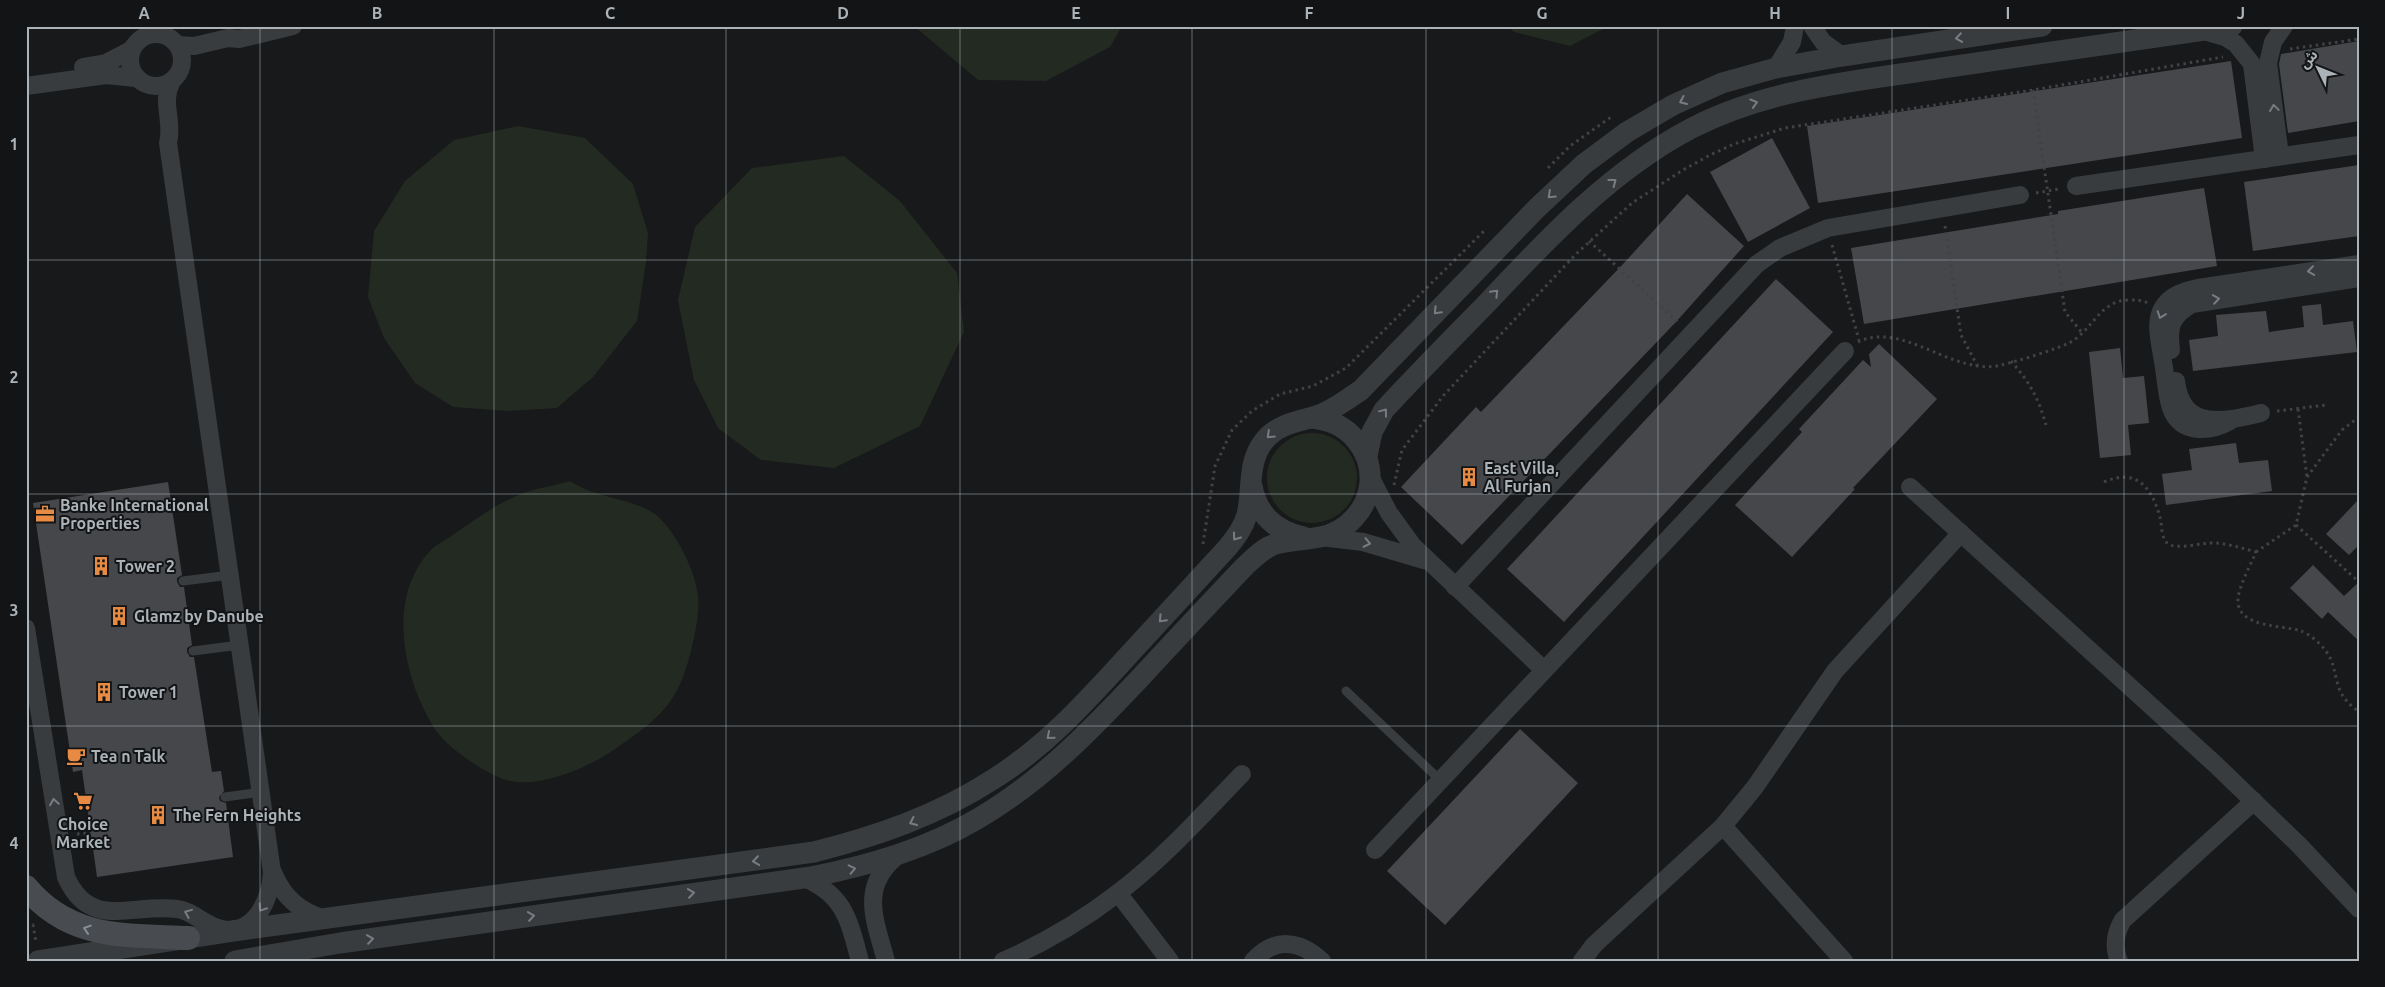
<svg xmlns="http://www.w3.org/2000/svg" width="2385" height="987" font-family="Ubuntu,'Noto Sans Arabic',sans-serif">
<rect width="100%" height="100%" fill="#18191a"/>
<g fill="#232a22">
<path d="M914,26H1122L1110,47L1046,81L978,80Z"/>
<path d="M1508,26H1609L1570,46L1514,32Z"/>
<path d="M518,126L585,138L633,184L648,233L646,262L637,321L593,377L557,408L508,411L453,407L415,383L384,338L368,297L374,231L405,181L454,140Z"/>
<path d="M844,156L900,201L957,273L964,332L920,426L834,468L761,460L718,428L694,380L678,300L695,227L752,168Z"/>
<circle cx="1312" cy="478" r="45"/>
<path d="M570,481C595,498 626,497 652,512C673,525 696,571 698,596C700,612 695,634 691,651C678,703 661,717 618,747C592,766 543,788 510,781C490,777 449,749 437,732C404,683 385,599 430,551C436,544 446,540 453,535C474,520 496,504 521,494C536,488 554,486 570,481Z"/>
</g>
<g fill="#45474a">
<path d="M2359,41V121L2288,133L2279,64L2281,54Z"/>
<path d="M2231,61L2242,138L1818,203L1807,126Z"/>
<path d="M1772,138L1810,208L1748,242L1710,172Z"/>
<path d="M2359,165V236L2253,251L2244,182Z"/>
<path d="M2204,188L2217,266L1864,324L1851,248L2058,214V211Z"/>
<path d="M1687,194L1744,246L1675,323L1462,545L1401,487L1476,407L1481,412L1624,263Z"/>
<path d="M1776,279L1833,332L1564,622L1507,569Z"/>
<path d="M2321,304L2323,325L2353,321L2357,352L2193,371L2189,340L2218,336L2216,315L2266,311L2269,332L2304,327L2302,306Z"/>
<path d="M1879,344L1937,399L1853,488L1855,489L1792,557L1735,505L1802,432L1799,429L1863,360L1871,367L1869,354Z"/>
<path d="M2120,348L2123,378L2144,376L2149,423L2128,425L2131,455L2100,458L2089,352Z"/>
<path d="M2236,443L2239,463L2268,460L2272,491L2166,505L2162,474L2192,470L2189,449Z"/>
<path d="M168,482L182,575L177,578V582L180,587H184L192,645L187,648V652L190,657H194L212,772L221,771L224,791L219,797L220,801L226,803L233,857L97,877L82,770L73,772L33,503Z"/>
<path d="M2359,499V545L2349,555L2326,534Z"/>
<path d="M2313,565L2344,596L2359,582V641L2328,612L2322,619L2290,588Z"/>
<path d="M1520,729L1578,783L1445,925L1387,871Z"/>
</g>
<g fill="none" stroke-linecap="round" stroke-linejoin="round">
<g stroke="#404346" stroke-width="3" stroke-dasharray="2.5 4" stroke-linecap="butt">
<path d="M2290,49L2359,39"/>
<path d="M2033,90L2065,312L2083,334"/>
<path d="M1548,168L1570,146L1611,117"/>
<path d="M2036,193L2059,189"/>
<path d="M1945,226L1961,335L1978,367"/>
<path d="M1589,241L1679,323"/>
<path d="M1832,245L1859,340"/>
<path d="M1858,342C1903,320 1954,377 2001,365C2018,361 2054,350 2069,343C2092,331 2100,300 2129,300C2136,300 2142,300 2148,303"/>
<path d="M2011,361C2030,383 2038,397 2046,425"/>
<path d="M2298,409L2307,477"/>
<path d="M2277,411L2326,405"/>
<path d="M2104,482C2136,468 2151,486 2160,517C2162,525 2161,537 2167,543C2174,551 2203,542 2215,543C2229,544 2242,548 2256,552C2251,564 2239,586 2238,599C2236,628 2283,625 2301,631C2308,633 2320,643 2325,650C2334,661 2334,672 2338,685C2341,697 2350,705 2359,712"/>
<path d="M1394,485L1402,450L1443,396L1576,254L1632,203L1683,170L1710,155L1734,144L1785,128L2033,90L2223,57"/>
<path d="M2296,525L2359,582"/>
<path d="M1203,544L1215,466L1232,430L1252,411L1280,394L1313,386L1346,368L1485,230"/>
<path d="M2256,552L2296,525L2307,477L2342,430L2359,417"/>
<path d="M77,834L91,833"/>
<path d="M26,926L33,925L36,942"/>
</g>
<g stroke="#393c3f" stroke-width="9">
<path d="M183,581L230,575"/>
<path d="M193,651L240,645"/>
<path d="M1346,691L1440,780"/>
<path d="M225,797L261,792"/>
</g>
<g stroke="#393c3f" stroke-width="18">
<path d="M1812,26L1823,42L1842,56"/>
<path d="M2204,31L2225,37L2236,44L2252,64L2264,159"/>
<circle cx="156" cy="60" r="26"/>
<path d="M178,45L194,46L228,38L239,39L293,26"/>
<path d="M83,67L106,63L131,50"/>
<path d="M1776,68L1792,42L1795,26"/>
<path d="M26,86L106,75L136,78"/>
<path d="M2280,156L2268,63L2273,42L2284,26"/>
<path d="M2076,186L2359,145"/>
<path d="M2171,350C2168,327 2171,316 2192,304L2359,278"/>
<path d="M2176,381C2182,431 2224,422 2261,413"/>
<path d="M2230,421C2210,432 2181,435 2171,408C2166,394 2166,377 2163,362C2161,346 2154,324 2162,309C2170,295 2184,291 2198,288L2359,264"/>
<path d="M1370,476L1389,513L1413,546L1544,670"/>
<path d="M1910,487L2216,765L2299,845L2359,909"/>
<path d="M1321,537L1363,542L1424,560"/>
<path d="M1455,587L1757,264L1780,248L1828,228L2020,195"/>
<path d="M26,628L66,877C90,931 132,903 177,909C193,911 203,924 218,928C253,939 271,900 272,872L168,143C174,121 160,102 172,81"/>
<path d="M1723,826L1844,961"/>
<path d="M1375,850L1845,351"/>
<path d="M273,872C283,897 299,911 325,919"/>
<path d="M804,878C845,895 849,921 860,961"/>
<path d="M1118,893L1170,961"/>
<path d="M886,961C875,920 859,887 897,856"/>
<path d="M1003,961C1044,943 1083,920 1118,893C1164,858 1202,815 1242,774"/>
<path d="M1253,961C1274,937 1300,940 1322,961"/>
<path d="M1582,961L1594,945L1723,826L1755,787L1835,671L1961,533"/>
<path d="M2119,961C2113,946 2115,933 2123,920L2254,801"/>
</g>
<g stroke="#393c3f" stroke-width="21">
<path d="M1367,456L1372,432L1384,410C1418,373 1454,337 1489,301C1549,237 1613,169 1692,128C1769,88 1858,81 1942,68C2039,54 2135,40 2232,26"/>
<path d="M1252,486C1257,514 1276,532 1304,537"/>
<path d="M38,961L233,931L814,852C877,836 936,816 992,780C1044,748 1084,704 1125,659C1159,622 1193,585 1228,547C1236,537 1243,528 1247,515C1253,490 1247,462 1264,441C1279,422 1301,422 1322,414C1336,408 1348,399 1361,390L1537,208L1584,164L1627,132L1673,105L1722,83L1776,68L1842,56L2042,26"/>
<path d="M235,961L340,943L811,877C870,865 927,849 979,818C1042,781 1091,730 1141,677C1175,640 1210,603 1245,566C1254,558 1263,548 1275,544C1290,540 1305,540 1320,537C1347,532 1368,509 1370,482C1371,466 1366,452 1356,440C1344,425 1328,419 1309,418"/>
</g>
<path stroke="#484b4f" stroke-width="24" d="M26,887C70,940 125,935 188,938"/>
</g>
<defs><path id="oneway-chevron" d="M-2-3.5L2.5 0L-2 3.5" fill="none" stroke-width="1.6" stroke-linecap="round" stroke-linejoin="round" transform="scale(1.25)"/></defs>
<g stroke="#787d82">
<use href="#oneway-chevron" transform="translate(1959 38) rotate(172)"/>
<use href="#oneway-chevron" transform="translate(1683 101) rotate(156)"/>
<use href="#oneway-chevron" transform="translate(1754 103) rotate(-17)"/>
<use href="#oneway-chevron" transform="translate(2274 108) rotate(-98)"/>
<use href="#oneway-chevron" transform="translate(1613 182) rotate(-37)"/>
<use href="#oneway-chevron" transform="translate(1551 195) rotate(137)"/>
<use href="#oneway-chevron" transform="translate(2311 271) rotate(172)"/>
<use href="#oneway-chevron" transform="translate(1495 293) rotate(-46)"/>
<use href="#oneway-chevron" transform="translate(2216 299) rotate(-8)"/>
<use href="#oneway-chevron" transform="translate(1437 311) rotate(134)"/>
<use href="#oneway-chevron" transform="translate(2161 315) rotate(109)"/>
<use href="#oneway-chevron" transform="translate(1384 412) rotate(-53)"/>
<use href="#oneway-chevron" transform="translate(1270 435) rotate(137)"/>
<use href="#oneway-chevron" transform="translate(1236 537) rotate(126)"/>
<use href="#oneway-chevron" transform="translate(1367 543) rotate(12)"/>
<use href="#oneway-chevron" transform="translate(1162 619) rotate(133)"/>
<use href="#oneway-chevron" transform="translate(1050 736) rotate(139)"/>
<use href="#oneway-chevron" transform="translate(54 802) rotate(-99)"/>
<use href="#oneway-chevron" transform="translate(913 822) rotate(156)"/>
<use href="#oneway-chevron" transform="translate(756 861) rotate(172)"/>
<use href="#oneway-chevron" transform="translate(852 869) rotate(-13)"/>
<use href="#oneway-chevron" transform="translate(691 893) rotate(-8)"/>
<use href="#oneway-chevron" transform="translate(262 908) rotate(123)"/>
<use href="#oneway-chevron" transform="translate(188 913) rotate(-158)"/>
<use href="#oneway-chevron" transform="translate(531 916) rotate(-8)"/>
<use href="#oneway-chevron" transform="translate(370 939) rotate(-8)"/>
</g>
<use stroke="#888f94" href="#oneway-chevron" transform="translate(87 929) rotate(-162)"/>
<path fill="none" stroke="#abb3b9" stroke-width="1" stroke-opacity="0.55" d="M260,26V961M494,26V961M726,26V961M960,26V961M1192,26V961M1426,26V961M1658,26V961M1892,26V961M2124,26V961M26,260H2359M26,494H2359M26,726H2359"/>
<defs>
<g id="building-bare" transform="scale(1.5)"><path d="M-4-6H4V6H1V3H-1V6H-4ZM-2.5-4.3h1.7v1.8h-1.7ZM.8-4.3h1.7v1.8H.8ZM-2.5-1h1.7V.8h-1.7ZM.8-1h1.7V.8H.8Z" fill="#e78b44" stroke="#131415" stroke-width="2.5" paint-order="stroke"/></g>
<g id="office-bare" transform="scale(1.5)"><path d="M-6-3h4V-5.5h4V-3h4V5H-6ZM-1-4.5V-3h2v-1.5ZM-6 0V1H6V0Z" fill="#e78b44" stroke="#131415" stroke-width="2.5" paint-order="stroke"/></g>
<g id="cafe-bare" transform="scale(1.5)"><path d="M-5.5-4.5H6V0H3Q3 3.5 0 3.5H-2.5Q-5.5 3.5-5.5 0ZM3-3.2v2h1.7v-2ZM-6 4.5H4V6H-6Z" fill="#e78b44" stroke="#131415" stroke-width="2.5" paint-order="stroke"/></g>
<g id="supermarket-bare" transform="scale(1.5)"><path d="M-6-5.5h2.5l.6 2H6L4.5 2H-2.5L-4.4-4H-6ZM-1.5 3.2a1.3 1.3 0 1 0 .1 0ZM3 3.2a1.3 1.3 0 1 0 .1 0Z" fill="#e78b44" stroke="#131415" stroke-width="2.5" paint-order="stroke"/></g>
</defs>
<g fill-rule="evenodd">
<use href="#building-bare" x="1469" y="477"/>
<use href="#office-bare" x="45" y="514"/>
<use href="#building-bare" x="101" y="566"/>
<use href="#building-bare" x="119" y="616"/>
<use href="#building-bare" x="104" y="692"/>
<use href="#cafe-bare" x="76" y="756"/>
<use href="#supermarket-bare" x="83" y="801"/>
<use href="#building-bare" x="158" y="815"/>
</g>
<g text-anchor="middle" stroke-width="4" stroke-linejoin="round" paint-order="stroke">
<g font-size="16" font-weight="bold" fill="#abb3b9" stroke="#131415" text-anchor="start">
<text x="1484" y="474">East Villa,<tspan x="1484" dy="18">Al Furjan</tspan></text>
<text x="60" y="511">Banke International<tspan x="60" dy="18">Properties</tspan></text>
<text x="116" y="572">Tower 2</text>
<text x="134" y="622">Glamz by Danube</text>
<text x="119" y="698">Tower 1</text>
<text x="91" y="762">Tea n Talk</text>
<text x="173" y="821">The Fern Heights</text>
<text x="83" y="830" text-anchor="middle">Choice<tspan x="83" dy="18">Market</tspan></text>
</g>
</g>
<rect width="2385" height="987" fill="none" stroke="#131415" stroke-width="55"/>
<g transform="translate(2318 68) rotate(313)" stroke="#131415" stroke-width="4" paint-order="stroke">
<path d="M0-4L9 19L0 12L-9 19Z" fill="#abb3b9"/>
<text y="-8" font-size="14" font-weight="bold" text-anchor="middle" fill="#abb3b9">ش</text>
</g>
<rect x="28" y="28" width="2330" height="932" fill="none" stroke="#abb3b9" stroke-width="2"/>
<g font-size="16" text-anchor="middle" font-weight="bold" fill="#abb3b9">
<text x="144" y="19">A</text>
<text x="377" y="19">B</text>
<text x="610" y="19">C</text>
<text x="843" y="19">D</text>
<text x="1076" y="19">E</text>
<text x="1309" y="19">F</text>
<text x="1542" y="19">G</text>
<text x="1775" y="19">H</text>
<text x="2008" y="19">I</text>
<text x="2241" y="19">J</text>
<text x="14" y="150">1</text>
<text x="14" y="383">2</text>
<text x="14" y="616">3</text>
<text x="14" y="849">4</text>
</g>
</svg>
